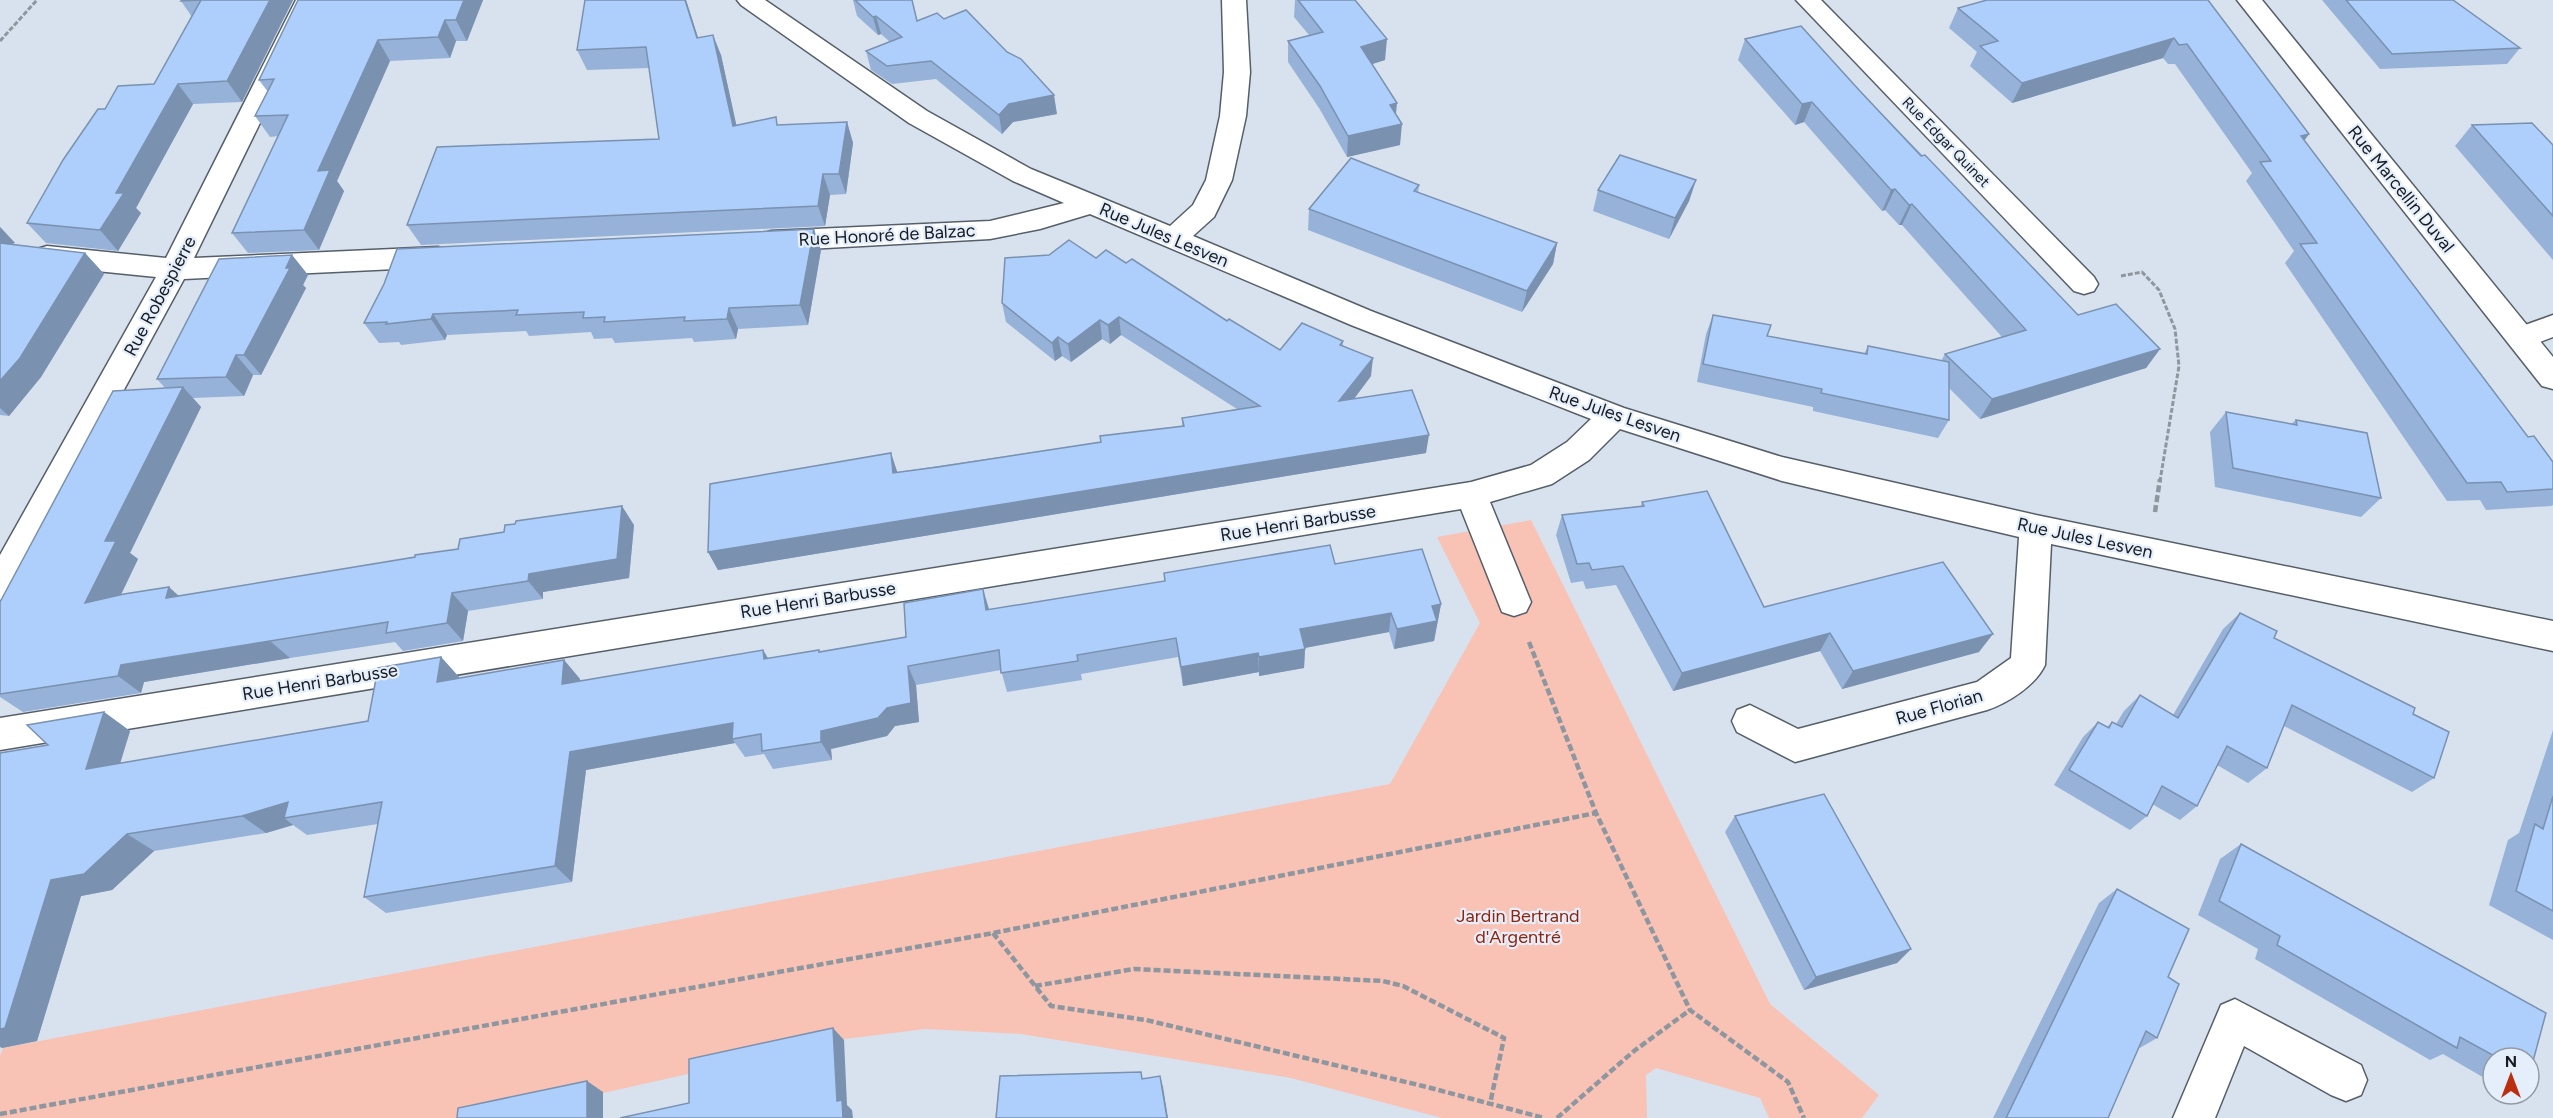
<svg xmlns="http://www.w3.org/2000/svg" width="2553" height="1118" font-family="Figtree,sans-serif">
<rect width="100%" height="100%" fill="#d8e2ee"/>
<path fill="#f8c2b5" d="M1531,520L1770,1004L1879,1095L1862,1118H1769L1760,1098L1656,1068L1646,1075L1647,1118H1442L1291,1078L1021,1034L925,1029L845,1039L491,1118H0V1056L3,1048L1390,784L1480,623L1437,537Z"/>
<g fill="none" stroke-linecap="round" stroke-linejoin="round">
<g stroke="#565f69" stroke-width="3">
<g id="minor">
<path d="M296,0H320L194,258L438,247L448,250L452,257L448,264L438,267L184,279L12,596L0,600V555L156,277L47,266L37,263L33,256L37,249L47,246L166,258Z"/>
<path d="M737,0H765L927,111L1031,169L1170,226L1193,205L1206,180L1220,116L1224,72L1222,0H1246L1250,72L1246,116L1232,180L1214,217L1193,236L1371,311L1624,408L1782,457L2036,515L2553,621V651L2051,544L2045,665C2036,685 2008,703 1987,710L1795,762L1737,732L1732,721L1737,710L1750,705L1798,729L1977,682L2011,658L2019,537L1782,481L1620,429L1589,460L1552,484L1490,502L1531,602L1526,612L1514,616L1502,612L1461,509L0,750V718L1471,482L1531,465L1567,442L1591,419L1351,325L1090,214L1040,229L990,239L771,251L761,248L757,241L761,234L771,231L990,221L1064,203L1013,181L909,123L741,5Z"/>
<path d="M1796,0H1821L2094,277L2098,284L2094,291L2084,294L2074,291Z"/>
<path d="M2553,315V337L2521,349L2511,346L2506,338L2511,330Z"/>
<path d="M2235,999L2361,1065L2367,1080L2361,1095L2346,1101L2331,1095L2244,1046L2215,1118H2173L2221,1005Z"/>
</g>
</g>
<g stroke="#565f69" stroke-width="3">
<path id="major" d="M2237,0H2262L2553,357V389L2542,386Z"/>
</g>
<g stroke="#8e969f" stroke-width="3" stroke-dasharray="5 2" stroke-linecap="butt">
<path d="M0,41L37,0"/>
<path d="M2121,276L2142,272L2159,290L2175,329L2179,366L2160,481"/>
</g>
<g stroke="#8e969f" stroke-width="4.5" stroke-dasharray="7 3" stroke-linecap="butt">
<path d="M2155,512L2160,479"/>
<path d="M1529,642L1596,813L1690,1010L1788,1082L1804,1118"/>
<path d="M993,933L1051,1006L1146,1020L1427,1087L1544,1118"/>
<path d="M1035,986L1134,969L1383,981L1403,986L1504,1038L1490,1104"/>
<path d="M0,1114L993,933L1596,813"/>
<path d="M1557,1118L1634,1051L1690,1010"/>
</g>
<use href="#minor" fill="#fff" fill-rule="evenodd"/>
<use href="#major" fill="#fff" fill-rule="evenodd"/>
</g>
<g fill="#96b2d8">
<path d="M182,0H293L242,102L193,104L136,208L141,213L118,251L46,243L27,223L105,109L154,84L192,17L181,1Z"/>
<path d="M483,0L467,41H456L450,58L390,61L337,181L344,191L319,250L248,253L232,233L278,136L270,137L255,116L268,92L259,80Z"/>
<path d="M686,0L698,38L721,55L736,125H779L847,122L853,143L846,194L830,195L825,226L421,245L407,225L659,139L649,68L587,70L577,50Z"/>
<path d="M853,0H912L917,21L944,19L1057,114L1013,122L1002,134L936,79L892,84L871,70L866,51L890,42L881,34L878,35L857,16Z"/>
<path d="M1295,0H1355L1385,60L1372,64L1396,114L1400,145L1347,157L1319,108L1288,62V41L1309,35L1294,17Z"/>
<path d="M2208,0L2305,141L2528,437L2553,462V505L2551,506L2486,510L2480,500L2447,501L2285,263L2294,251L2246,181L2252,173L2175,64H2168L2163,58L2012,103L1970,66L1977,52L1949,28L1958,8Z"/>
<path d="M2322,0H2453L2520,48L2507,64L2380,69Z"/>
<path d="M1745,39L1859,90L2078,315L2160,349L2146,368L1980,419L1949,388V420L1938,438L1813,411V407L1697,382L1706,334L1713,315L1767,336L1864,354L1868,346L1941,361L1945,354L2002,337L1902,225H1899L1885,210L1882,211L1804,122L1795,125L1738,60Z"/>
<path d="M2472,125L2553,145V260L2455,146Z"/>
<path d="M1696,180L1689,201L1669,239L1593,211L1598,190Z"/>
<path d="M1419,185L1418,193L1557,243L1553,264L1522,312L1308,230L1309,209Z"/>
<path d="M0,227L15,243L11,244L85,253L104,274L41,377L9,416L0,415Z"/>
<path d="M821,250L808,325L738,329L736,339L694,342L692,338L615,343L612,338L594,339L591,332L529,336L526,331L447,335L445,340L401,345L399,342L379,343L364,323Z"/>
<path d="M292,255L308,275L303,285L306,288L261,375H253L244,396L193,398L201,407L130,553L138,559L121,594L178,596L634,525L629,578L543,592V599L468,611L463,641L403,651L395,642L290,658L144,682L141,693L23,712L0,697V602L165,388L157,379Z"/>
<path d="M1096,258L1126,263L1280,350L1343,341V346L1371,376L1354,399L1426,453L718,570L708,552L897,471V472L1101,442L1182,427V418L1237,409L1121,335L1110,344L1102,339L1071,362L1062,356L1055,361L1006,322L1002,303Z"/>
<path d="M2226,412L2291,424L2296,420L2381,498L2361,517L2215,487L2210,432Z"/>
<path d="M1642,502L1764,607L1979,652L1842,689L1820,651L1673,691L1616,585L1586,589L1583,581L1571,583L1556,535L1562,515L1641,506Z"/>
<path d="M1335,564L1441,604L1434,641L1394,649L1389,632L1305,648L1304,668L1259,676V672L1183,686L1178,657L1081,674L1082,680L1007,692L1001,670L916,685L919,722L895,726L887,736L831,749L832,760L773,769L764,754L745,757L735,743L586,770L572,882L386,913L364,897L378,824L307,835L293,825L266,833L154,851L112,890L81,896L37,1041L2,1048L48,745L104,712L130,731L120,763L368,721L441,657L459,677L458,678L564,660L580,679V681L763,650L768,658L820,652L906,637L989,610L1164,581V573Z"/>
<path d="M2240,613L2274,638L2413,714L2434,778L2412,792L2284,726L2267,768L2248,783L2217,765L2197,806L2180,820L2152,804L2147,816L2130,830L2054,785L2083,737L2098,722L2107,727L2112,722L2116,724L2124,711L2140,695L2173,715L2223,629Z"/>
<path d="M2553,730V940L2489,905L2508,840L2519,833Z"/>
<path d="M1735,816L1911,949L1897,963L1804,990L1725,832Z"/>
<path d="M2241,844L2529,1058H2493V1083L2443,1054L2430,1060L2255,959L2258,949L2198,915L2220,859Z"/>
<path d="M2117,889L2168,977L2157,1038L2138,1049L2108,1118H1993L2099,903Z"/>
</g>
<g fill="#7a91b0">
<path d="M270,0H293L242,102L227,81Z"/>
<path d="M464,0H483L467,41L456,20Z"/>
<path d="M685,0H686L705,59L697,38Z"/>
<path d="M876,16L881,34L878,35L873,17Z"/>
<path d="M445,20L456,41L450,58L438,37Z"/>
<path d="M713,35L721,55L741,146L733,126Z"/>
<path d="M2174,38L2163,58L2012,103L2022,83Z"/>
<path d="M1387,39L1385,60L1360,68L1361,47Z"/>
<path d="M378,40L390,61L337,181L344,191L319,250L304,230L318,171Z"/>
<path d="M178,84L193,104L136,208L141,213L118,251L100,230L116,193Z"/>
<path d="M1054,95L1057,114L1013,122L1002,134L999,115L1009,104Z"/>
<path d="M1812,102L1804,122L1795,125L1802,104Z"/>
<path d="M1397,103L1395,124L1390,105Z"/>
<path d="M847,122L853,143L846,194L839,174Z"/>
<path d="M1402,124L1400,145L1347,157L1348,136Z"/>
<path d="M2309,134L2295,154L2301,136Z"/>
<path d="M823,174L830,195L825,226L818,206Z"/>
<path d="M1696,180L1689,201L1669,239L1675,218Z"/>
<path d="M1895,189L1885,210L1882,211L1891,190Z"/>
<path d="M1912,204L1902,225H1899L1909,205Z"/>
<path d="M0,227L15,243L9,245L0,252Z"/>
<path d="M814,229L821,250L808,325L800,305Z"/>
<path d="M1557,243L1553,264L1522,312L1527,291Z"/>
<path d="M85,253L104,274L41,377L9,416L0,408V381Z"/>
<path d="M292,255L308,275L303,285L306,288L261,375L244,355Z"/>
<path d="M729,308L738,329L736,339L727,319Z"/>
<path d="M433,314L447,335L445,340L431,319Z"/>
<path d="M1119,317L1121,335L1110,344L1108,325Z"/>
<path d="M1100,320L1102,339L1071,362L1068,344Z"/>
<path d="M1058,337L1062,356L1055,361L1052,343Z"/>
<path d="M2160,349L2146,368L1980,419L1992,399Z"/>
<path d="M236,355L253,375L244,396L226,377Z"/>
<path d="M1373,358L1371,376L1338,420L1339,401Z"/>
<path d="M183,387L201,407L130,553L138,559L108,622L85,603L105,541Z"/>
<path d="M1429,435L1426,453L718,570L708,552Z"/>
<path d="M891,453L897,471L900,491L893,473Z"/>
<path d="M622,506L634,525L629,578L543,592V599L528,581L529,574Z"/>
<path d="M169,587L190,606L166,598Z"/>
<path d="M983,589L989,609L992,630L986,610Z"/>
<path d="M452,593L468,611L463,641L447,623Z"/>
<path d="M1441,604L1434,641L1394,649L1397,629L1432,606Z"/>
<path d="M1391,613L1389,632L1299,649L1300,629Z"/>
<path d="M1830,633L1820,651L1673,691L1682,673Z"/>
<path d="M1993,634L1979,652L1842,689L1853,671Z"/>
<path d="M270,641L290,658L144,682L141,693L118,676L121,665Z"/>
<path d="M1305,649L1304,668L1259,676V657Z"/>
<path d="M763,650L774,669L764,659Z"/>
<path d="M1258,653L1259,672L1183,686L1181,667Z"/>
<path d="M441,657L459,677L455,701L437,682Z"/>
<path d="M564,660L580,679L578,703L562,684Z"/>
<path d="M908,666L916,685L919,722L895,726L887,736L831,749L832,760L821,742V731Z"/>
<path d="M104,712L130,731L113,787L86,769Z"/>
<path d="M733,723L732,739L735,743L586,770L572,882L555,866L570,752Z"/>
<path d="M288,802L284,818L293,825L266,833L242,816Z"/>
<path d="M127,834L154,851L112,890L81,896L37,1041L2,1048L0,1047V1029L51,880Z"/>
<path d="M1911,949L1897,963L1804,990L1816,977Z"/>
<path d="M833,1028L844,1040L847,1105L852,1110L853,1118H843L837,1101Z"/>
<path d="M1160,1076L1163,1087L1168,1118H1167Z"/>
<path d="M587,1081L603,1092V1118H587Z"/>
</g>
<g fill="#aecffb" stroke="#7a91b0" stroke-width="1.5">
<path d="M182,0H270L227,81L178,84L116,193H124L100,230L27,223L63,160L98,109H105L118,86L154,84L201,0L181,1Z"/>
<path d="M298,0H464L456,20H445L438,37L378,40L318,171L330,170L304,230L232,233L288,115L255,116L274,79L259,80Z"/>
<path d="M585,0H685L697,38L713,35L733,126L776,117L777,125L847,122L839,174H823L818,206L407,225L437,147L659,139L646,47L577,50Z"/>
<path d="M855,0H912L917,21L937,13L944,19L966,10L1007,52L1021,59L1054,95L1009,104L999,115L931,61L887,66L866,51L902,37L876,16L873,17Z"/>
<path d="M1298,0H1355L1387,39L1361,47L1397,103L1390,105L1402,124L1348,136L1320,86L1288,41L1323,32Z"/>
<path d="M1987,0H2208L2309,134L2301,136L2528,437L2534,436L2553,462V489L2507,492L2501,482L2467,483L2300,244L2317,243L2260,162L2271,161L2187,44L2179,45L2174,38L2022,83L1980,46L1998,41L1958,8Z"/>
<path d="M2346,0H2453L2520,48L2392,54Z"/>
<path d="M1801,26L1859,90L1921,156L1925,155L2078,315L2116,304L2160,349L1992,399L1945,354L2026,330L1912,204L1909,205L1895,189L1891,190L1812,102L1802,104L1745,39Z"/>
<path d="M2532,123L2553,145V216L2472,125Z"/>
<path d="M1620,155L1696,180L1675,218L1598,190Z"/>
<path d="M1351,158L1419,185L1414,191L1557,243L1527,291L1309,209Z"/>
<path d="M814,229L800,305L729,308L727,319L684,321L685,317L604,322L605,317L583,318L584,312L516,315L518,310L433,314L431,319L386,324L387,322L364,323L384,284L397,249Z"/>
<path d="M1069,240L1096,258L1106,250L1126,263L1132,259L1227,321L1229,319L1280,350L1302,323L1343,341L1340,345L1373,358L1339,401L1412,390L1429,435L708,552L710,484L891,453L893,473L938,467L1101,442L1100,436L1184,426L1182,418L1260,406L1119,317L1108,325L1100,320L1068,344L1058,337L1052,343L1002,303L1005,258L1049,255Z"/>
<path d="M0,243L85,253L20,358L0,381Z"/>
<path d="M292,255L286,268H290L244,355H236L226,377L157,379L219,259Z"/>
<path d="M1713,315L1771,325L1767,336L1867,354L1868,346L1949,362V420L1821,393L1822,389L1703,364Z"/>
<path d="M183,387L105,541H116L85,603L124,594L169,587L166,598L415,557V555L458,549L460,539L504,532L505,525L515,524L516,521L622,506L617,559L529,574L528,581L452,593L447,623L386,633L388,622L270,641L121,665L118,676L0,694V602L113,391Z"/>
<path d="M2226,412L2297,425L2296,420L2367,433L2381,498L2233,468Z"/>
<path d="M1707,491L1764,607L1943,562L1993,634L1853,671L1830,633L1682,673L1623,566L1592,570L1589,563L1577,564L1562,515L1644,506L1642,502Z"/>
<path d="M1330,545L1335,564L1422,549L1441,604L1432,606L1437,621L1397,629L1391,613L1300,629L1305,649L1259,657L1258,653L1181,667L1176,638L1077,655L1078,661L1001,673L999,650L908,666L911,703L887,708L878,718L821,731V742L762,751L761,734L732,739L733,723L570,752L555,866L364,897L382,802L284,818L288,802L242,816L127,834L84,874L51,880L5,1028L0,1029V753L48,745L27,725L104,712L86,769L368,721L378,668L441,657L437,682L564,660L562,684L763,650L764,659L819,650V652L906,637L904,603L983,589L986,610L1165,581L1164,573Z"/>
<path d="M2240,613L2277,631L2274,638L2415,708L2413,714L2449,732L2434,778L2292,705L2267,768L2227,746L2197,806L2162,786L2147,816L2069,770L2098,722L2109,728L2112,722L2122,727L2140,695L2178,718Z"/>
<path d="M1824,794L1911,949L1816,977L1735,816Z"/>
<path d="M2553,796V911L2516,891L2535,824L2543,829Z"/>
<path d="M2241,844L2546,1013L2529,1076V1058H2498L2460,1037L2457,1048L2277,945L2280,936L2219,901Z"/>
<path d="M2117,889L2189,929L2168,977L2179,984L2157,1038L2146,1031L2108,1118H2006Z"/>
<path d="M833,1028L837,1101L842,1100L843,1118H620L689,1103V1059Z"/>
<path d="M1141,1072L1142,1079L1160,1076L1167,1118H996L1000,1076Z"/>
<path d="M587,1081V1118H457L458,1108Z"/>
</g>
<g text-anchor="middle" stroke-width="4.5" stroke-linejoin="round" paint-order="stroke">
<g font-size="15" fill="#181c20" stroke="#e5effc">
<text transform="translate(1946 142) rotate(46)" y="5">Rue Edgar Quinet</text>
</g>
<g font-size="18" fill="#181c20" stroke="#e5effc">
<text transform="translate(2401 189) rotate(51)" y="6">Rue Marcellin Duval</text>
<text transform="translate(887 235) rotate(-3)" y="6">Rue Honoré de Balzac</text>
<text transform="translate(1164 235) rotate(23)" y="6">Rue Jules Lesven</text>
<text transform="translate(160 296) rotate(-62)" y="6">Rue Robespierre</text>
<text transform="translate(1615 414) rotate(19)" y="6">Rue Jules Lesven</text>
<text transform="translate(1298 523) rotate(-9)" y="6">Rue Henri Barbusse</text>
<text transform="translate(2085 538) rotate(12)" y="6">Rue Jules Lesven</text>
<text transform="translate(818 600) rotate(-9)" y="6">Rue Henri Barbusse</text>
<text transform="translate(320 682) rotate(-9)" y="6">Rue Henri Barbusse</text>
<text transform="translate(1939 707) rotate(-16)" y="6">Rue Florian</text>
</g>
<g font-size="18" fill="#92240c" stroke="#e5effc">
<text x="1518" y="922">Jardin Bertrand<tspan x="1518" dy="21">d'Argentré</tspan></text>
</g>
</g>
<g transform="translate(2511 1076)"><circle r="28" fill="#e5effc" stroke="#939ba4" stroke-width="1.5"/>
<path d="M0-4.5L10 22L0 15L-10 22Z" fill="#ba2f10"/>
<text y="-9" font-size="16" font-weight="bold" text-anchor="middle" fill="#181c20">N</text>
</g>
</svg>
